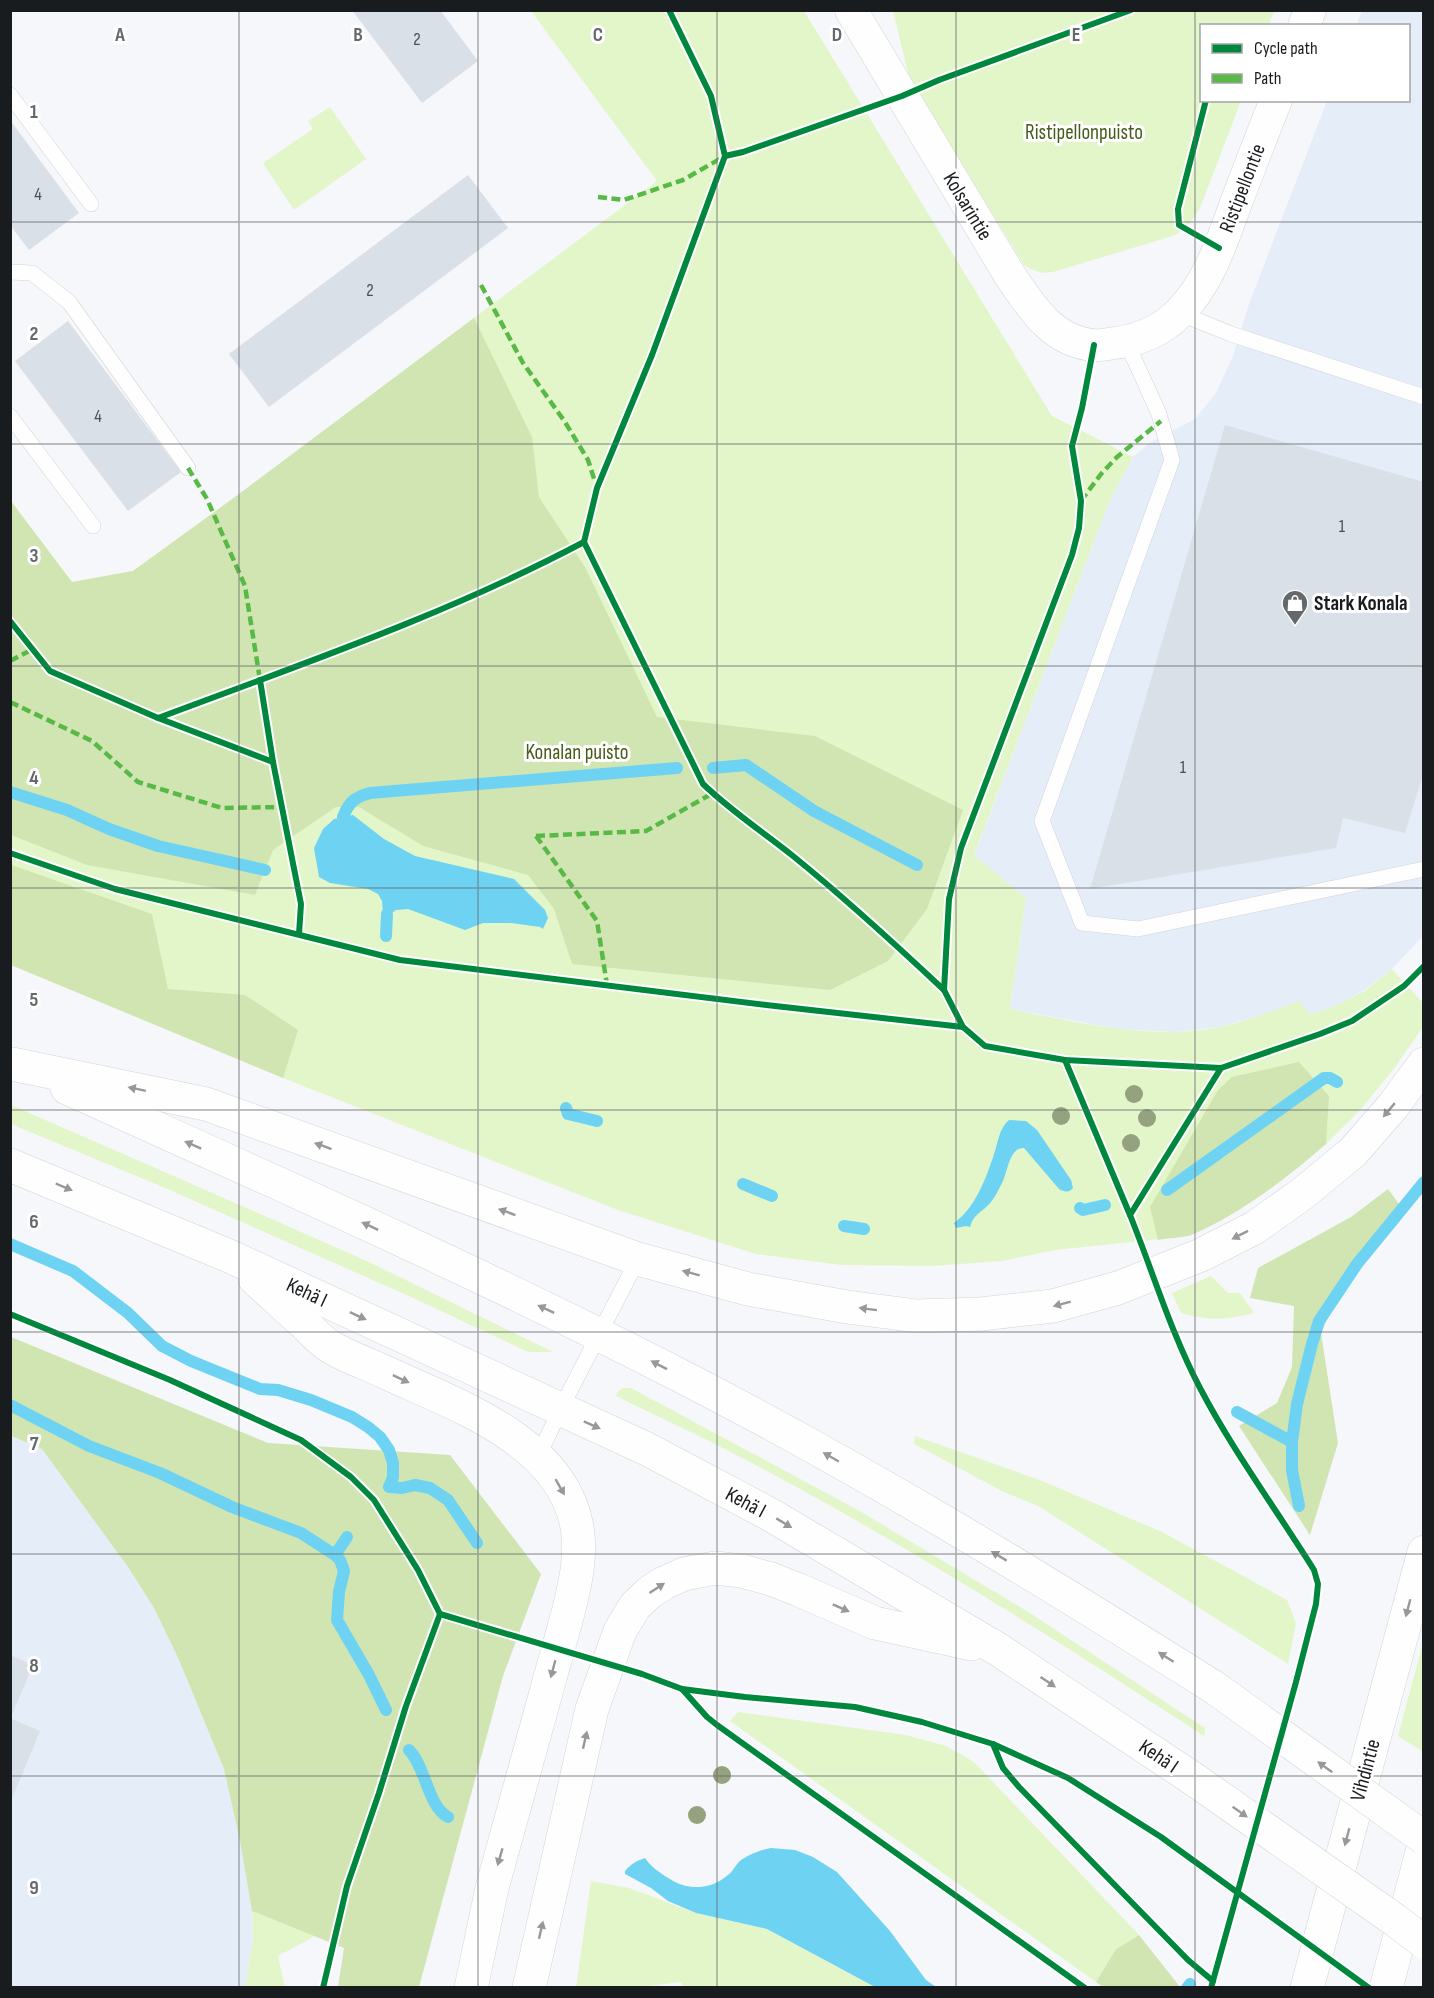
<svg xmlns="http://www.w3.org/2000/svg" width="1434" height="1998" font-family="'Sofia Sans Condensed',sans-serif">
<rect width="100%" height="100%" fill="#f5f7fa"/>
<g fill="#e5eef8">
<path d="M1362,11H1423V936L1392,969L1366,989L1339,1004L1310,1015L1259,1016L1220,1027L1175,1032L1119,1029L1010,1009L1026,898L974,856L1110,500L1133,457L1151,442L1195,419L1216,393L1233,356L1249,304L1327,101L1408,100V26L1356,25Z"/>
<path d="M10,1436L42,1449L128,1567L154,1608L179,1660L224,1769L240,1841L252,1911L253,1939L245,1987H11Z"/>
</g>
<g fill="#e3f6ca">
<path d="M531,11H804L1052,416L1133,457L1110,500L974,855L1026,898L1010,1009C1079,1022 1151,1041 1220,1027C1247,1021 1273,1011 1299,1001L1310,1015L1339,1004L1366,990L1392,969L1423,1003V1027L1393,1070L1361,1109L1326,1144L1271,1188L1237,1210L1189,1236L1055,1250L1002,1261L932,1266L842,1265L756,1254L618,1210L283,1078L11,965L10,501L72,582L133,571L235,497L657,181Z"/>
<path d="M893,11H1274L1269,25L1202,26V100L1241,101L1200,208L1190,223L1176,235L1053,272L1043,273L1033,270L1024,265L909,77Z"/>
<path d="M330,107L366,159L294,210L263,163L313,129L308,121Z"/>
<path d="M11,1105L167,1173L369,1262L553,1352H528L411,1297L165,1188L11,1124Z"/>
<path d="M1211,1276L1228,1293H1240L1254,1313C1225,1320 1211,1321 1181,1313L1172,1293Z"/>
<path d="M623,1388H631L858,1510L1030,1613L1205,1728L1204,1736C1053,1638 901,1541 742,1458C701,1436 658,1417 616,1396L618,1391Z"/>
<path d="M915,1436L1040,1480L1162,1532L1287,1600L1296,1623L1288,1664L1038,1506L1002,1491L914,1444Z"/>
<path d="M1423,1643L1424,1747L1422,1751L1398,1736Z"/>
<path d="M738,1712L906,1735L946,1746L974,1762L1139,1935L1116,1949L1096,1982L730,1721Z"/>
<path d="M591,1881L629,1888L696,1913L767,1929L875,1987L683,1988L681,1982L633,1988H576Z"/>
<path d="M252,1911L315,1936L278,1956L285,1987L245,1988L253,1939Z"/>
</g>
<g fill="#d0e5b2">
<path d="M474,318L532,437L539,497L585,567L657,717L815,736L963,810L927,909L888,961L830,990L572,964L554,909L528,875L423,846L359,807H336L273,850L255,895L87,865L11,835V501L72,582L133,571L235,497Z"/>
<path d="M11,865L152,914L168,989L245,995L298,1030L283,1078L11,965Z"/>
<path d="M1299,1062L1329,1096L1326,1144C1287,1178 1239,1215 1191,1235C1181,1238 1168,1238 1158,1240L1150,1207L1218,1090L1232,1077Z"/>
<path d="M1388,1189L1399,1204L1395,1226L1374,1252L1347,1276L1321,1333L1338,1443L1310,1535L1239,1426L1277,1403L1292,1367L1294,1306L1250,1298L1258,1268L1351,1217Z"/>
<path d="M11,1337L268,1443L450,1455L541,1574L503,1676L419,1987H338L344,1948L252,1911L240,1841L224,1769L179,1660L154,1608L128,1567L42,1449L11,1436Z"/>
<path d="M1139,1935L1180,1987H1103L1096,1982L1116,1949Z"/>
</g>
<g fill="#6ed3f2">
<path d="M353,815L384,839L415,856L514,879L545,910L548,918L543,929L540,927L511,923H483L465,930L408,909L396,910L389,915L383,913L382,901L378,894L368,889L330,883L319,877L314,848L323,829L334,819Z"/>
<path d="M1009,1120L1026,1121L1037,1130L1071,1180L1073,1188C1069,1193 1064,1192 1059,1189L1024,1148C1010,1147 1008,1170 1003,1181C999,1188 996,1196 991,1202C982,1213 975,1212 970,1227L966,1226L956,1228L954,1223C975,1208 986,1179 994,1154C998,1143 999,1128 1009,1120Z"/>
<path d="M771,1848L795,1850L813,1857L837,1872L890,1931L926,1980L936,1987H875L767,1929L696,1913L668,1901L651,1888L625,1874V1871C631,1864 636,1861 645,1858C651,1867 660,1873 670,1879C688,1891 712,1890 729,1874C734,1870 736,1864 741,1860C751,1854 760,1850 771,1848Z"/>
</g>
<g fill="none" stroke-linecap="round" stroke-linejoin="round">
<g stroke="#6ed3f2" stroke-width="12">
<path d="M713,768L746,765L814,811L917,865"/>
<path d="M10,792L67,810L109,829L158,846L265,870"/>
<path d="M343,817C349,802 355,797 370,793L677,768"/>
<path d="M386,936L387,914"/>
<path d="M566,1108L568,1114L597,1121"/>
<path d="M743,1184L772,1196"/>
<path d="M1167,1190L1324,1078H1330L1337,1082"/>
<path d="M1080,1208L1083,1210L1105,1205"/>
<path d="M844,1226L864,1229"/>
<path d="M10,1244L73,1271L128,1313L162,1346L191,1361L260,1389L278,1390L311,1400L352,1417L368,1427L380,1437L389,1450L393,1463V1477L389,1487L402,1488L415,1485L430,1488L448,1500L477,1543"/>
<path d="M10,1405L89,1446L160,1473L232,1507L301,1533L335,1555L340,1560L344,1571L339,1592L337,1620L369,1675L386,1710"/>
<path d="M1237,1412L1292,1442"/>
<path d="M1299,1506L1292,1470V1442L1297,1404L1312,1344L1319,1321L1357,1264L1424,1182"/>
<path d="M335,1555L347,1537"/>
<path d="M409,1750C426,1767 428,1807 448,1817"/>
<path d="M1187,1988L1190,1984"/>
</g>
</g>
<g fill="#dae0e8">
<path d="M352,10H440L478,61L422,103Z"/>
<path d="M10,120L79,213L29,250L10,225Z"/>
<path d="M468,175L508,228L269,407L229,354Z"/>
<path d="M68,321L181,472L128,511L15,361Z"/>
<path d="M1225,425L1424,482V771L1417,794L1405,833L1343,818L1336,848L1090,889Z"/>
<path d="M10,1655L33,1665L11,1717H10Z"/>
<path d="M10,1718L40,1731L11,1801H10Z"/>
</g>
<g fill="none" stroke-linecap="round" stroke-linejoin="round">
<g stroke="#d1d4d7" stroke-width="16">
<g id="lane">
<path d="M10,95L91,204"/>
<path d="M10,272L32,273L69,302L188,468"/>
<path d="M1179,313L1231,334L1424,397"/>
<path d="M1126,341L1159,414L1172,460L1042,821L1082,923L1138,929L1424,869"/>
<path d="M10,416L93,526"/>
<path d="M538,1457L560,1410L638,1259"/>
</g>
</g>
<g stroke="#d1d4d7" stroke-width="33">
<g id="street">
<path d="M851,10L1009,274C1030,305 1051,341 1093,345C1100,346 1108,344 1115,343C1139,340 1163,330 1180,312C1209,283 1222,241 1236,203C1249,169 1262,135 1276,100"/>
<path d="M1304,26L1310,10"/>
</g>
</g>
<g stroke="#d1d4d7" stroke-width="34">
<g id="primary">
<path d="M1307,1988L1424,1552"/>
<path d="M1386,1988L1424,1845"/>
</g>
</g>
<g stroke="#d1d4d7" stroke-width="34">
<g id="highway">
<path d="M12,1064L206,1104L638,1259L748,1289L847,1307L917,1316L981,1314L1053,1306L1118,1288L1201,1255L1254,1228L1302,1194L1353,1152L1393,1106L1424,1064"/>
<path d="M67,1088C271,1180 476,1271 675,1373C861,1468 1039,1577 1215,1688"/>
<path d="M10,1165L229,1256L649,1450L771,1515L999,1650L1192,1778"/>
<path d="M255,1279C272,1294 289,1310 306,1325C313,1332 321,1341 329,1346C346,1357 369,1364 387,1373C456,1405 562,1441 577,1527C582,1556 575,1585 568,1613L492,1888L471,1988"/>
<path d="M529,1988L592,1709L620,1631L635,1606L650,1592L664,1583L684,1574L715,1568L742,1571L771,1579L799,1590L875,1623L971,1644"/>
</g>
</g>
<use href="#lane" stroke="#fefefe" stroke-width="15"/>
<use href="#street" stroke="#fefefe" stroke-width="32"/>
<use href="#primary" stroke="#fefefe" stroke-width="33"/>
<use href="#highway" stroke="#fefefe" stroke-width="33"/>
<g stroke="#d1d4d7" stroke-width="34" stroke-linecap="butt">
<g id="highway-bridge">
<path d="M1215,1688L1424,1838"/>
<path d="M1192,1778L1395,1920L1424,1942"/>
</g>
</g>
<use href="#highway-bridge" stroke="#fefefe" stroke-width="33"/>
<g stroke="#58b947" stroke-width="4.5" stroke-dasharray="9 4.5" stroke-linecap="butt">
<path d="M598,197L624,200L683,180L725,156"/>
<path d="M481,285L523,363L565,422L588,460L597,488"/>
<path d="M188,468L207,499L245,586L260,680"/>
<path d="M1081,501L1101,474L1117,457L1161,421"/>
<path d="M10,661L33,649"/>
<path d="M10,702L92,741L138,782L222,808L282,807"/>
<path d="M536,836L646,831L713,793"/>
<path d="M536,836L597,921L607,985"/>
</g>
<g stroke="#fff" stroke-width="10">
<g id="cycleway">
<path d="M669,10L711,96L725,156L652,355L597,488L584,542L703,784C731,811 763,832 793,856C845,898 895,944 944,990"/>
<path d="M1206,100L1178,209L1179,225L1219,248"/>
<path d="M725,156L743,152L902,96L939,80L1131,10"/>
<path d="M10,621L50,671L158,718C302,664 448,614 584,542"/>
<path d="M260,680L273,762L301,904L299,934"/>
<path d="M158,718L273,762"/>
<path d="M10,853L115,889L400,960L775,1006L963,1027L985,1046L1065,1060L1221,1068L1320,1034L1352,1021L1404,986L1424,966"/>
<path d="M963,1027L944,990L949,899L961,848L1072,555L1079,528L1081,501L1072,446L1082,408L1094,345"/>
<path d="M1065,1060L1130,1215"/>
<path d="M10,1314L170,1380L301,1440L351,1477L374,1500L418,1570L440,1614L642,1674L682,1689L745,1697L855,1707L922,1722L993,1744L1068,1778L1161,1837L1369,1988"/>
<path d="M682,1689L707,1717L717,1725L1085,1988"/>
<path d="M993,1744L1003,1768L1019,1787L1188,1960L1213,1981"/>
<path d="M323,1988L347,1886L379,1793L406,1706L440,1614"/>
<path d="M1211,1988L1296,1682L1316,1604L1318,1584L1314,1570C1276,1509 1233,1451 1200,1388C1171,1333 1153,1272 1130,1215L1221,1068"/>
</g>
</g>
<use href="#cycleway" stroke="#00873e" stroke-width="6"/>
</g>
<g fill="#95a27f">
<circle cx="1134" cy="1094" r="9"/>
<circle cx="1061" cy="1116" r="9"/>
<circle cx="1147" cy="1118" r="9"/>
<circle cx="1131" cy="1143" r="9"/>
<circle cx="722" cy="1775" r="9"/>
<circle cx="697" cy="1815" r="9"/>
</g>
<defs><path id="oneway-solid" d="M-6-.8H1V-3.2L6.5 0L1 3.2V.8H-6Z" transform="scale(1.5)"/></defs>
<g fill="#97989a">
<use href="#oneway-solid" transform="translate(137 1089) rotate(-168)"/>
<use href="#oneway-solid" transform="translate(1389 1110) rotate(130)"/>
<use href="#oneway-solid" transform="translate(193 1145) rotate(-156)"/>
<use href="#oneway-solid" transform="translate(323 1146) rotate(-160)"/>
<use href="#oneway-solid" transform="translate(64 1187) rotate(23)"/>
<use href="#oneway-solid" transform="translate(507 1212) rotate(-160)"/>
<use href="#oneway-solid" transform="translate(370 1226) rotate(-155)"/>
<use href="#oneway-solid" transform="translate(1240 1235) rotate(153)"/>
<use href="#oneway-solid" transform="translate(691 1273) rotate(-165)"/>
<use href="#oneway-solid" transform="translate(1062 1304) rotate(165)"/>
<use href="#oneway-solid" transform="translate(546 1309) rotate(-155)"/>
<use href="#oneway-solid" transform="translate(868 1309) rotate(-173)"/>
<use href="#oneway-solid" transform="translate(358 1316) rotate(25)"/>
<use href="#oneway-solid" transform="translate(659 1365) rotate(-153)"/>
<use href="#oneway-solid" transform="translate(401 1379) rotate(25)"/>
<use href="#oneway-solid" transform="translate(592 1425) rotate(24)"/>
<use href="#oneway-solid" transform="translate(831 1457) rotate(-150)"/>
<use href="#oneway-solid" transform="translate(560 1487) rotate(60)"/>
<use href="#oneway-solid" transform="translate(784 1523) rotate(31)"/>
<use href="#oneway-solid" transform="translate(999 1556) rotate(-149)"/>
<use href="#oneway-solid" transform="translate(657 1588) rotate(-33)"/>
<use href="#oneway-solid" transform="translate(841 1608) rotate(24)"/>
<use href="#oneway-solid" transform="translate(1408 1608) rotate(105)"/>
<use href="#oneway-solid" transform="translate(1166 1657) rotate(-148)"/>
<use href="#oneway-solid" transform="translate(553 1669) rotate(105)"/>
<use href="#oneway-solid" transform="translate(1048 1682) rotate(34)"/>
<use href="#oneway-solid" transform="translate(585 1740) rotate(-77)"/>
<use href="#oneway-solid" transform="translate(1325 1767) rotate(-144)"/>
<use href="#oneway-solid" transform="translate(1240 1812) rotate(35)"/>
<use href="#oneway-solid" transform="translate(1347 1837) rotate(105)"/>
<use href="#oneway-solid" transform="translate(500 1857) rotate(106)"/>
<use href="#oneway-solid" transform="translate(541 1930) rotate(-77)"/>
</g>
<path fill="none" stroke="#66696c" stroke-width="1.5" stroke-opacity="0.55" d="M239,10V1988M478,10V1988M717,10V1988M956,10V1988M1195,10V1988M10,222H1424M10,444H1424M10,666H1424M10,888H1424M10,1110H1424M10,1332H1424M10,1554H1424M10,1776H1424"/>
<defs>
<g id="shop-pin" transform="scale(1.35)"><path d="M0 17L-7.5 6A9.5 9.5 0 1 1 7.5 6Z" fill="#66696c" stroke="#fff"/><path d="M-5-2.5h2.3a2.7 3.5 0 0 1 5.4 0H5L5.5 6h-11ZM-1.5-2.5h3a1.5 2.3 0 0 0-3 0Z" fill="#fff"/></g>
</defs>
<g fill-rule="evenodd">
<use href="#shop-pin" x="1295" y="603"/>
</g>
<g text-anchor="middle" stroke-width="6" stroke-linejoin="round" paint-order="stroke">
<g font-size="18" fill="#4b4f53">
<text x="417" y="45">2</text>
<text x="38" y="200">4</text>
<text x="370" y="296">2</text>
<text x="98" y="422">4</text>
<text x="1342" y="532">1</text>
<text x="1183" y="773">1</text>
</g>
<g font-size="21" fill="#475d1a" stroke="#fff">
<text x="1084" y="139">Ristipellonpuisto</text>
<text x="577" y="759">Konalan puisto</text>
</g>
<g font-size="21" fill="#191c1f" stroke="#fff">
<text transform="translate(1242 188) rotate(-69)" y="7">Ristipellontie</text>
<text transform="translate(968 206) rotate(59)" y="7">Kolsarintie</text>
<text transform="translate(307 1292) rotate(25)" y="7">Kehä I</text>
<text transform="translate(746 1502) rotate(28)" y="7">Kehä I</text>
<text transform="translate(1159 1756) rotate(34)" y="7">Kehä I</text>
<text transform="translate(1365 1770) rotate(-75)" y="7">Vihdintie</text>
</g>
<g font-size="21" font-weight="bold" fill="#191c1f" stroke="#fff" text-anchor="start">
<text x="1314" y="610">Stark Konala</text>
</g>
</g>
<g font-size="20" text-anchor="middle" font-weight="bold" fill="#66696c" stroke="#fff" stroke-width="6" stroke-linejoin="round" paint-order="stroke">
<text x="120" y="41">A</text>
<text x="358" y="41">B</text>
<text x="598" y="41">C</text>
<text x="837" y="41">D</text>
<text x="1076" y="41">E</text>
<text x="34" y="118">1</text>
<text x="34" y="340">2</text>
<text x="34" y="562">3</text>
<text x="34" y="784">4</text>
<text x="34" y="1006">5</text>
<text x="34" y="1228">6</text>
<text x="34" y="1450">7</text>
<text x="34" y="1672">8</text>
<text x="34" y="1894">9</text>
</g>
<rect width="1434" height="1998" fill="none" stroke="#191c1f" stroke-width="24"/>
<rect x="1200" y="24" width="210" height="78" fill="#ffffff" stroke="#a3a4a5" stroke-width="1.5"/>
<rect x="1212" y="44" width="30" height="9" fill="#00873e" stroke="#a3a4a5" stroke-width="1.5"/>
<text x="1254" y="54" font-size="18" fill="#191c1f">Cycle path</text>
<rect x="1212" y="74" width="30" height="9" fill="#58b947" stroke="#a3a4a5" stroke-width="1.5"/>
<text x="1254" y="84" font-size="18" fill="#191c1f">Path</text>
</svg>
